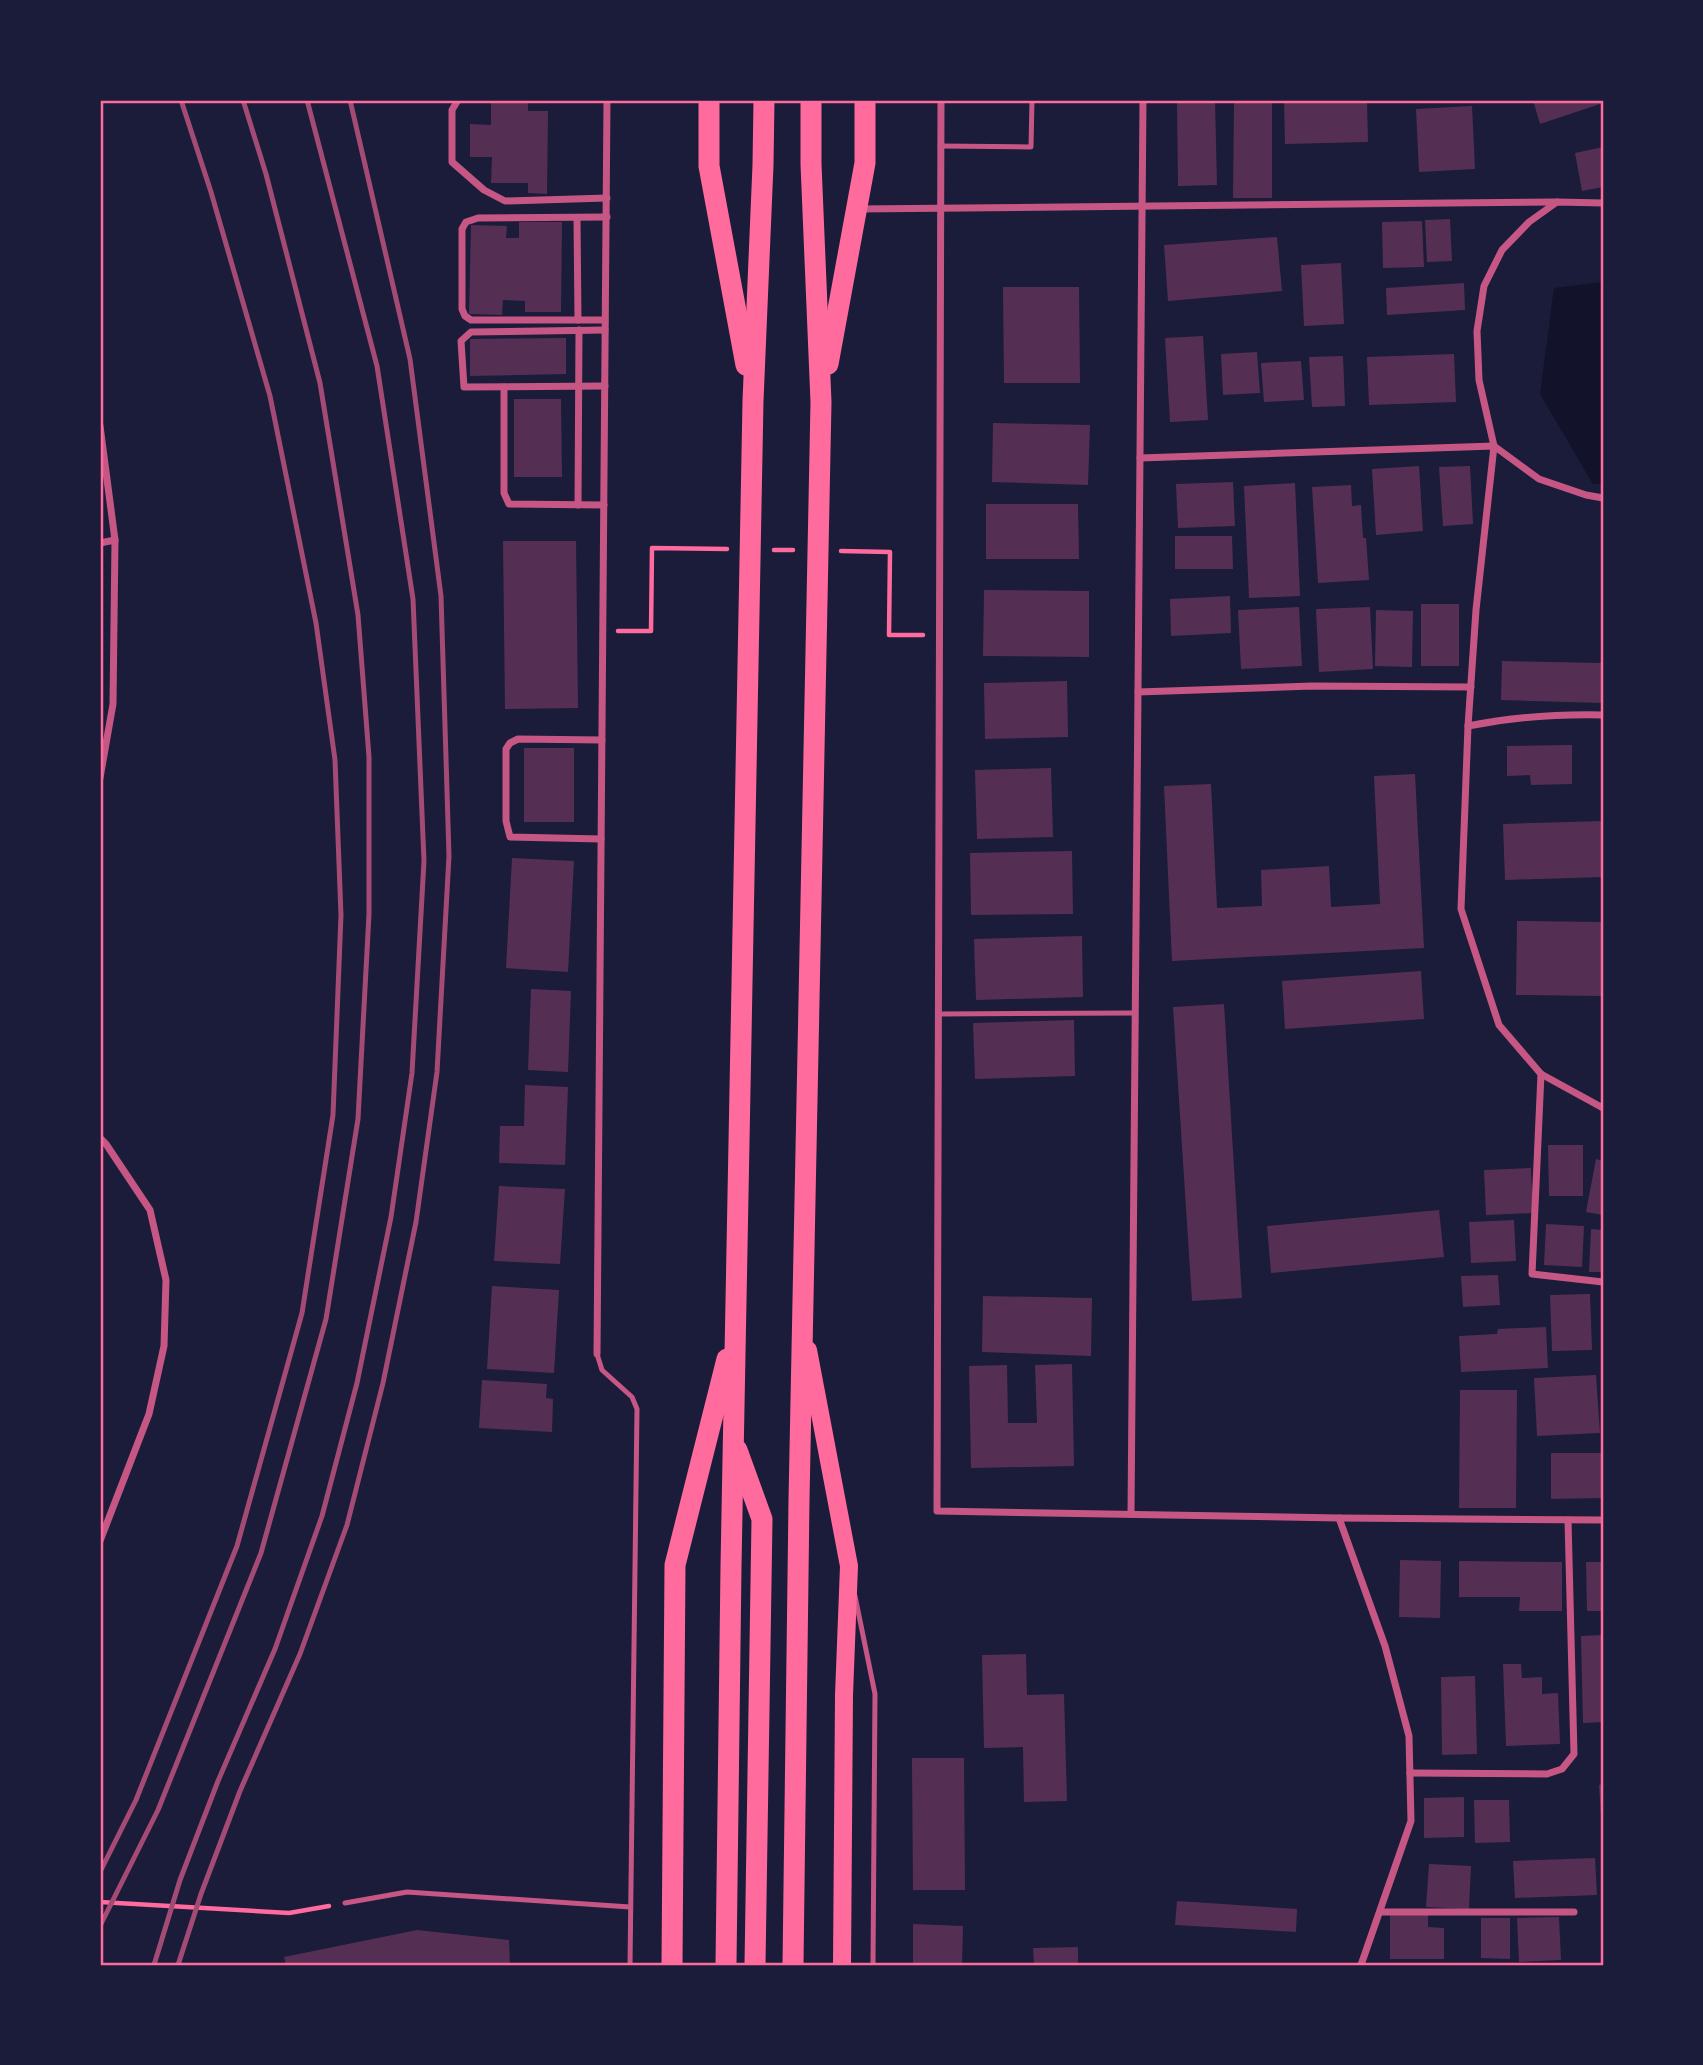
<svg xmlns="http://www.w3.org/2000/svg" width="1703" height="2065" font-family="'Varela Round',sans-serif">
<rect width="100%" height="100%" fill="#1b1b3a"/>
<path fill="#12122b" d="M1603,282V484H1593L1540,394L1554,288Z"/>
<g fill="#542f53">
<path d="M491,100H528V111H548L547,194L528,193V183H491L492,157H470V124L491,125Z"/>
<path d="M1177,100H1215L1217,185L1178,186Z"/>
<path d="M1234,100H1272V198H1233Z"/>
<path d="M1284,100H1367L1368,142L1285,144Z"/>
<path d="M1533,100H1603V103L1540,124Z"/>
<path d="M1472,106L1475,169L1419,172L1416,109Z"/>
<path d="M1603,147V187L1582,191L1575,153Z"/>
<path d="M1450,219L1452,261L1427,262L1425,220Z"/>
<path d="M1422,221L1424,267L1383,268L1382,222Z"/>
<path d="M519,222H562L561,312H525V301L503,300L502,315L469,314L471,225L507,226L506,238H519Z"/>
<path d="M1277,237L1282,291L1168,301L1164,245Z"/>
<path d="M1341,263L1344,324L1304,326L1301,265Z"/>
<path d="M1464,283L1465,310L1387,315L1386,288Z"/>
<path d="M1003,287H1079L1080,383H1004Z"/>
<path d="M1203,336L1208,420L1170,422L1165,338Z"/>
<path d="M566,338V374L470,376V339Z"/>
<path d="M1257,352L1260,393L1223,395L1221,354Z"/>
<path d="M1454,354L1456,402L1369,405L1367,357Z"/>
<path d="M1343,356L1345,406L1312,407L1309,357Z"/>
<path d="M1301,361L1304,400L1264,402L1261,363Z"/>
<path d="M514,399H561L562,477H514Z"/>
<path d="M993,423L1090,425L1088,485L992,482Z"/>
<path d="M1419,466L1423,531L1376,535L1372,469Z"/>
<path d="M1470,466L1473,524L1443,526L1439,467Z"/>
<path d="M1233,482L1235,526L1178,528L1176,484Z"/>
<path d="M1295,483L1300,596L1249,598L1244,486Z"/>
<path d="M1351,485L1352,506L1361,505L1363,538H1366L1369,580L1318,583L1312,487Z"/>
<path d="M986,504H1078L1079,559H986Z"/>
<path d="M1175,536H1232L1233,569H1175Z"/>
<path d="M503,541H576L578,708L505,709Z"/>
<path d="M984,590L1089,591V657L983,656Z"/>
<path d="M1230,596L1231,633L1171,636L1170,599Z"/>
<rect x="1421" y="604" width="38" height="62"/>
<path d="M1299,607L1302,666L1241,669L1238,610Z"/>
<path d="M1370,607L1373,669L1319,672L1316,609Z"/>
<path d="M1376,610L1413,611L1412,667L1375,666Z"/>
<path d="M1502,661L1603,663V703L1501,700Z"/>
<path d="M1067,681L1068,737L985,739L984,683Z"/>
<path d="M1572,745V784L1531,785L1530,775L1507,776V746Z"/>
<rect x="524" y="748" width="50" height="74"/>
<path d="M1051,768L1053,837L977,839L975,770Z"/>
<path d="M1415,774L1424,948L1172,961L1164,786L1211,784L1217,908L1262,906L1261,870L1329,866L1331,907L1380,904L1374,776Z"/>
<path d="M1603,821V877L1505,880L1503,824Z"/>
<path d="M1072,851L1073,914L971,915L970,853Z"/>
<path d="M512,858L574,861L568,972L506,968Z"/>
<path d="M1517,921L1603,922V996L1516,995Z"/>
<path d="M1082,936L1083,997L976,1000L974,939Z"/>
<path d="M1421,971L1424,1019L1285,1029L1282,981Z"/>
<path d="M531,989L571,991L568,1072L528,1070Z"/>
<path d="M1224,1004L1242,1298L1192,1301L1173,1007Z"/>
<path d="M1074,1020L1075,1076L975,1079L973,1023Z"/>
<path d="M525,1085L568,1087L565,1165L499,1163L500,1126H524Z"/>
<path d="M1548,1145H1583V1196H1549Z"/>
<path d="M1596,1159L1603,1161V1215L1586,1212Z"/>
<path d="M1531,1168L1533,1213L1486,1215L1484,1170Z"/>
<path d="M499,1186L565,1189L560,1264L494,1261Z"/>
<path d="M1439,1210L1444,1257L1271,1273L1267,1226Z"/>
<path d="M1514,1220L1516,1261L1471,1263L1469,1222Z"/>
<path d="M1546,1224L1584,1226L1582,1267L1544,1265Z"/>
<path d="M1591,1229L1603,1230V1272H1589Z"/>
<path d="M1498,1275L1500,1305L1463,1307L1461,1276Z"/>
<path d="M492,1286L559,1290L554,1373L487,1369Z"/>
<path d="M1590,1294L1592,1350L1552,1351L1550,1295Z"/>
<path d="M983,1296L1092,1298L1091,1356L982,1352Z"/>
<path d="M1546,1327L1548,1368L1461,1372L1459,1336L1497,1334L1498,1329Z"/>
<path d="M1072,1364L1074,1466L971,1468L969,1366L1007,1365L1008,1423H1037L1035,1365Z"/>
<path d="M1596,1375L1600,1433L1537,1436L1534,1378Z"/>
<path d="M482,1380L547,1384L546,1398L553,1399L552,1432L479,1428Z"/>
<path d="M1460,1390H1517L1516,1508H1459Z"/>
<path d="M1551,1453H1603V1498L1551,1499Z"/>
<path d="M1400,1560L1441,1561L1440,1618L1399,1617Z"/>
<path d="M1459,1561L1562,1562V1611H1519L1520,1597H1459Z"/>
<path d="M1586,1562H1603V1611H1587Z"/>
<path d="M1603,1635V1722L1583,1723L1581,1636Z"/>
<path d="M1026,1654L1027,1695L1064,1694L1067,1801L1024,1802L1023,1747L984,1748L982,1655Z"/>
<path d="M1503,1664H1521L1522,1678L1542,1677V1694L1558,1693L1560,1744L1506,1746Z"/>
<path d="M1475,1676L1477,1754L1442,1755L1441,1677Z"/>
<path d="M912,1758H964L965,1890H913Z"/>
<path d="M1603,1784V1816H1601L1599,1785Z"/>
<path d="M1464,1797V1837L1424,1838V1798Z"/>
<path d="M1474,1800H1509L1510,1842L1475,1843Z"/>
<path d="M1595,1858L1597,1895L1515,1898L1513,1861Z"/>
<path d="M1429,1864L1471,1866L1469,1909L1426,1907Z"/>
<path d="M1177,1901L1297,1909L1296,1932L1175,1925Z"/>
<path d="M1390,1914H1428V1927L1444,1928V1959H1390Z"/>
<path d="M1559,1917L1561,1960L1519,1962L1517,1918Z"/>
<path d="M1481,1918H1510V1959L1481,1958Z"/>
<path d="M913,1924L963,1926L962,1965H913Z"/>
<path d="M417,1930L509,1940L510,1965H286L284,1957Z"/>
<path d="M1078,1947V1965H1034L1033,1948Z"/>
</g>
<g fill="none" stroke-linecap="round" stroke-linejoin="round">
<g stroke="#ff6b9d" stroke-width="4.5">
<path d="M774,550H793"/>
<path d="M841,551L890,552L889,635H923"/>
<path d="M618,631H651L652,548L727,549"/>
<path d="M100,1902L289,1913L329,1906"/>
</g>
<g stroke="#c65784" stroke-width="5">
<path d="M940,146L1031,147L1032,100"/>
<path d="M939,1014L1135,1013"/>
<path d="M597,1354L602,1370L632,1397L637,1409L630,1965"/>
<path d="M855,1596L875,1694L873,1965"/>
<path d="M345,1903L407,1892L630,1907"/>
</g>
<g stroke="#c65784" stroke-width="7">
<path d="M458,100L452,110V162L484,190L505,201L607,198"/>
<path d="M941,100L937,1511L1339,1518L1603,1520"/>
<path d="M1603,203L1557,202L1529,222L1502,250L1484,286L1477,331L1479,380L1494,446L1539,479L1586,495L1603,498"/>
<path d="M857,209L1557,202"/>
<path d="M577,218L578,320"/>
<path d="M605,320H471L465,316L462,309V229L466,222L478,218L607,217"/>
<path d="M605,386L464,387L461,341L471,332L605,330"/>
<path d="M504,387V493L509,504L604,505"/>
<path d="M100,426L115,540L113,704L100,778"/>
<path d="M1140,458L1494,446L1476,610L1468,726L1461,909L1499,1025L1541,1074L1603,1108"/>
<path d="M578,505L579,330"/>
<path d="M100,543L115,540"/>
<path d="M1138,692L1312,686L1471,687"/>
<path d="M1468,726C1513,717 1557,714 1603,715"/>
<path d="M601,839L510,837L506,821V749L510,743L518,739L602,740"/>
<path d="M1541,1074L1532,1274L1603,1282"/>
<path d="M100,1138L106,1144L150,1210L166,1280L164,1346L149,1414L100,1541"/>
<path d="M597,1354L607,100"/>
<path d="M1131,1514L1143,100"/>
<path d="M1339,1518L1385,1646L1409,1736L1411,1821L1361,1965"/>
<path d="M1410,1773L1547,1774L1562,1769L1574,1754L1568,1520"/>
<path d="M1381,1912H1574"/>
</g>
<path stroke="#ff6b9d" stroke-width="18" d="M808,1350L849,1566L844,1695L842,1965"/>
<g stroke="#ff6b9d" stroke-width="21">
<path d="M709,100V166L746,365"/>
<path d="M828,364L865,163V100"/>
<path d="M737,1450L762,1519L755,1965"/>
<path d="M672,1965L675,1565L727,1359"/>
<path d="M726,1965L731,1566L753,401L763,165L764,100"/>
<path d="M793,1965L799,1500L821,402L811,164V100"/>
</g>
<g stroke="#a44b75" stroke-width="5">
<path d="M100,1872L136,1800L237,1546L302,1313L333,1115L341,915L335,760L316,623L270,396L211,192L181,100"/>
<path d="M100,1926L158,1810L261,1553L326,1319L358,1119L369,914V757L358,615L320,383L266,174L243,100"/>
<path d="M154,1965L180,1880L218,1781L275,1649L322,1516L357,1383L391,1217L412,1073L424,861L413,599L377,366L307,100"/>
<path d="M178,1965L201,1894L240,1791L300,1654L347,1525L383,1383L416,1222L437,1072L449,856L441,596L410,359L350,100"/>
</g>
</g>
<rect width="1703" height="2065" fill="none" stroke="#1b1b3a" stroke-width="203"/>
<rect x="102" y="102" width="1500" height="1862" fill="none" stroke="#ff6b9d" stroke-width="2.5"/>
</svg>
